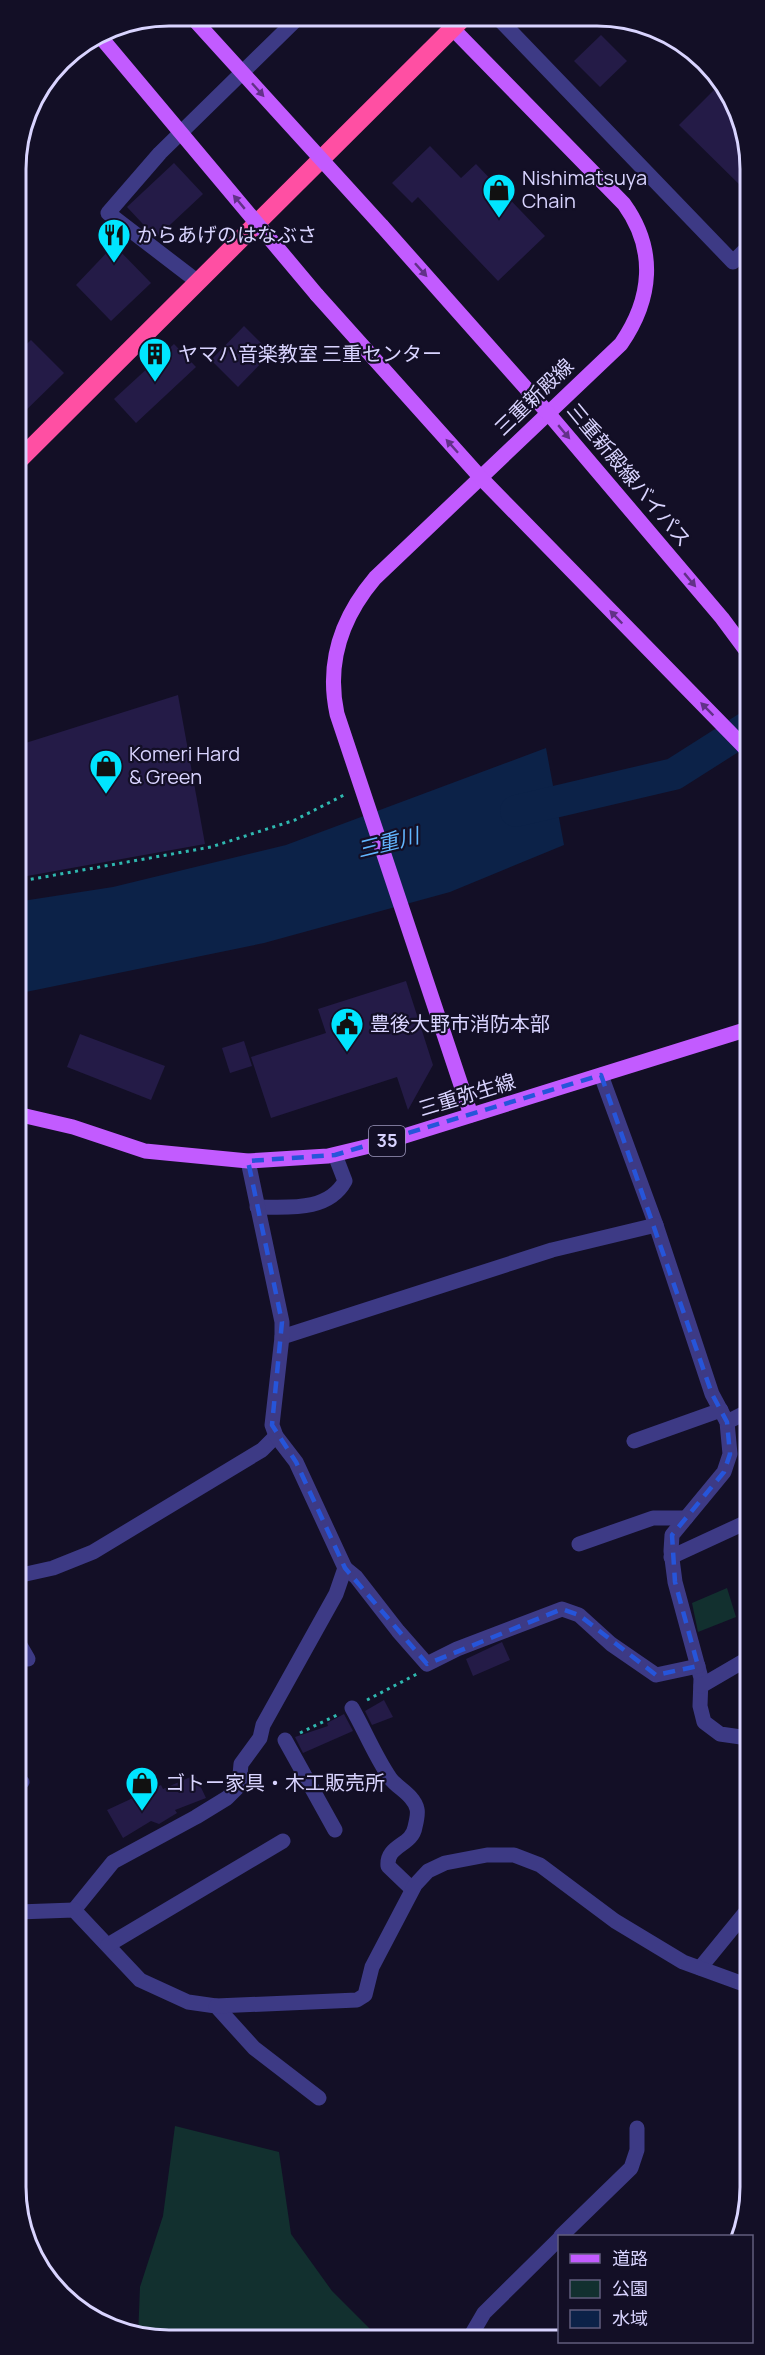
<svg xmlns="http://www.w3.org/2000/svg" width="765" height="2355" font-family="Manrope,'Noto Sans JP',sans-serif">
<rect width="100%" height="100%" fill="#130f26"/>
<g fill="#12302f">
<path d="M727,1588L736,1617L698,1632L692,1603Z"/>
<path d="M175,2126L279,2152L291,2234L332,2291L378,2337H138L140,2287L163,2216Z"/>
</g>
<path fill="#0c2248" d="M546,748L564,845L450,892L264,943L16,994V902L113,887L286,845Z"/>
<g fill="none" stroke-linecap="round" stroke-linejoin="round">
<path stroke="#0c2248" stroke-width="32" d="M516,811L674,774L748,727"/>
</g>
<g fill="#241b47">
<path d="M601,35L627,61L600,87L574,61Z"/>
<path d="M719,85L747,139V192L679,125Z"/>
<path d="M430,146L461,178L476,164L545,236L498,281L418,197L412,203L392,183Z"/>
<path d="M174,163L203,194L156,238L127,207Z"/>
<path d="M114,245L151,283L111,321L76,285Z"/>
<path d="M244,326L271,353L238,387L211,360Z"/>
<path d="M31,340L64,373L16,420V354Z"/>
<path d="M174,344L196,367L136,423L114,399Z"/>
<path d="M178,695L205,844L16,878V746Z"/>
<path d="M406,981L433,1065L408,1110L397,1077L271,1118L251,1057L326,1033L318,1009Z"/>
<path d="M80,1034L165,1066L151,1100L67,1067Z"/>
<path d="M244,1041L252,1066L230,1073L222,1048Z"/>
<path d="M502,1642L510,1660L473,1676L466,1659Z"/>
<path d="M384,1700L393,1717L372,1725L365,1711Z"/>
<path d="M344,1714L353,1731L303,1753L295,1737L328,1726L327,1723Z"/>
<path d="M195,1775L206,1798L175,1810L177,1813L159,1824L151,1821L123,1838L107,1810L161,1785L163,1789Z"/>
</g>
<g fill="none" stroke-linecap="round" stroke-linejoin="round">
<g stroke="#2fb8b0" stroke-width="3" stroke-dasharray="3 4.5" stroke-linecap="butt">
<path d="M16,882L211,847L295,820L346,794"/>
<path d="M367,1700L417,1674"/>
<path d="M300,1733L337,1715"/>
</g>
<g stroke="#3d3a85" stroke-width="15">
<path d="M497,17L733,262L747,248"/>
<path d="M198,282L108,213L160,153L300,16"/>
<path d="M601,1075L656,1225L712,1394L727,1422L730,1454L724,1472L672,1535L671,1551L675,1582L701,1678L700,1706L704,1722L720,1734L741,1737L749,1742"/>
<path d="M257,1207C288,1207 328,1212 345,1181L335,1155"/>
<path d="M282,1337L552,1250L656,1225"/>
<path d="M727,1422L749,1411"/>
<path d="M634,1441L721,1410"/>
<path d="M579,1544L653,1518H686"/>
<path d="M671,1557L749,1521"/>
<path d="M345,1568L356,1577L398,1631L427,1664L457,1649L562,1609L579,1615L611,1644L656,1675L698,1666"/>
<path d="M17,1576L53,1568L93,1552L262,1450L276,1436"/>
<path d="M17,1640L28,1659"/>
<path d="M701,1686L749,1658"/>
<path d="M352,1708C365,1731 375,1756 390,1778C397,1788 414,1795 417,1809C418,1813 416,1823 415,1827C412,1846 386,1845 388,1866L412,1889"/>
<path d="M285,1740L335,1830"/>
<path d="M17,1785L22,1782"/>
<path d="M74,1910L113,1862L196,1817L227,1798L239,1786L241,1764L260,1738L263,1725L336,1594L345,1568L296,1462L276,1436L272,1425L282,1337V1322L248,1161"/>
<path d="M18,1912L74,1910L140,1980L188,2002L216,2006L254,2048L319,2098"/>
<path d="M108,1945L283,1841"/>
<path d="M700,1968L749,1908"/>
<path d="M216,2006L357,2000L365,1995L372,1967L415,1885L428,1871L445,1863L487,1855H514L540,1865L615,1921L683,1962L749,1986"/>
<path d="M561,2236L631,2168L637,2150V2128"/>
<path d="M470,2337L484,2313L560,2238"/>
</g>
<g stroke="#c25bff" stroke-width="15">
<path d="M453,29L624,204C657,250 652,299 621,344L375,578C342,617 326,663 337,714L471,1115"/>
<path d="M382,226L548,413L722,618L748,653"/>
<path d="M317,295L481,478L748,751"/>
<path d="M17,1114L73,1127L145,1151L248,1161L328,1156L382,1143L748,1029"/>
</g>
<path stroke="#ff4fa3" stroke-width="18" d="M16,463L464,17"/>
<g stroke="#c25bff" stroke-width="15">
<path d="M190,15L382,226"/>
<path d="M98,34L317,295"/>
</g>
</g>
<defs><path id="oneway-solid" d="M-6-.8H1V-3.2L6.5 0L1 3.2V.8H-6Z" transform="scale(1.5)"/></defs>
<g fill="#623188">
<use href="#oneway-solid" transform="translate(258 90) rotate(48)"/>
<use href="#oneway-solid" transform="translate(239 202) rotate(-130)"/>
<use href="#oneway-solid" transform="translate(421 270) rotate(48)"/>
<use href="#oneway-solid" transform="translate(564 432) rotate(50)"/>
<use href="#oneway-solid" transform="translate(452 446) rotate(-132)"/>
<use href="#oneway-solid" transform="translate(690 580) rotate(50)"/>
<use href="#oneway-solid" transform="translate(616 617) rotate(-134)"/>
<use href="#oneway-solid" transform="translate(707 709) rotate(-135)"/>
</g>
<path fill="none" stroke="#2655da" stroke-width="4.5" stroke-dasharray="12 8" stroke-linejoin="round" d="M601,1075L712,1394L727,1422L730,1454L724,1472L672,1535L675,1582L698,1666L656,1675L579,1615L562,1609L427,1664L345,1568L296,1462L272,1425L282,1322L248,1161L335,1155Z"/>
<defs>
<g id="shop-pin" transform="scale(1.725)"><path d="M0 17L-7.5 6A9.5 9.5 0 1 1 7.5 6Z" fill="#00e5ff" stroke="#130f26"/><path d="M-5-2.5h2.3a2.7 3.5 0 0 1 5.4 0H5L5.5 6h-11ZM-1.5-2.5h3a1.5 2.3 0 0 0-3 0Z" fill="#111"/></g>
<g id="restaurant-pin" transform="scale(1.725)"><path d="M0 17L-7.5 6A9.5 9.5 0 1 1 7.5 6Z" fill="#00e5ff" stroke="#130f26"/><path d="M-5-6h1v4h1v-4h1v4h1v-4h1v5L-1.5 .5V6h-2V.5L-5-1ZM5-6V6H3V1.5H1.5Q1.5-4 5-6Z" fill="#111"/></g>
<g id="building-pin" transform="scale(1.725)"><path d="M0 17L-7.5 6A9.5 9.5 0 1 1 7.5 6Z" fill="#00e5ff" stroke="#130f26"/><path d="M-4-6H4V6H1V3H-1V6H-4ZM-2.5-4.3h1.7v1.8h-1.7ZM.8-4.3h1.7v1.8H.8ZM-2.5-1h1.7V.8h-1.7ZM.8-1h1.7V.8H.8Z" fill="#111"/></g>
<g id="civic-pin" transform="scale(1.725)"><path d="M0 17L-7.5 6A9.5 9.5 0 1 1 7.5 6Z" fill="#00e5ff" stroke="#130f26"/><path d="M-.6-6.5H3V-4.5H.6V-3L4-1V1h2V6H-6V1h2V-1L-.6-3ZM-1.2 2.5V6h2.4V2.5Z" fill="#111"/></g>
</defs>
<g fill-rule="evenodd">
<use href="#shop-pin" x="499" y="190"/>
<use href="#restaurant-pin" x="114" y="235"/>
<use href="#building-pin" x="155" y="354"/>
<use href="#shop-pin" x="106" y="766"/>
<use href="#civic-pin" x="347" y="1024"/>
<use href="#shop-pin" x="142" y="1783"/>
</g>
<g text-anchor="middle" stroke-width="4.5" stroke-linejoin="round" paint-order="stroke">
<rect fill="#130f26" stroke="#9e99be" stroke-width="1.5" x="369" y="1126" width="36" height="30" rx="4.5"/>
<g font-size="18" font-weight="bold" fill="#d9d4ff">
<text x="387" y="1147">35</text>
</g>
<g font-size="20" fill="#d9d4ff" stroke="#130f26" text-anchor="start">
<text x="522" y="185">Nishimatsuya<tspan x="522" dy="23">Chain</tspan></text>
<text x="137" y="242">からあげのはなぶさ</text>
<text x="178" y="361">ヤマハ音楽教室 三重センター</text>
<text x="129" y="761">Komeri Hard<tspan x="129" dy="23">&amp; Green</tspan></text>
<text x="370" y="1031">豊後大野市消防本部</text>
<text x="165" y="1790">ゴトー家具・木工販売所</text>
</g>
<g font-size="20" fill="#d9d4ff" stroke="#130f26">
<text transform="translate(534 397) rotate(-44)" y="7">三重新殿線</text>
<text transform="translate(629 475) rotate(50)" y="7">三重新殿線バイパス</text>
<text transform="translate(467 1095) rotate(-17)" y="7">三重弥生線</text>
</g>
<g font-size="21" font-style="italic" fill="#62b6ff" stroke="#130f26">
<text transform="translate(388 843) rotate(-14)" y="7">三重川</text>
</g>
</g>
<path d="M0 0H765V2355H0ZM169 26H597A143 143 0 0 1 740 169V2187A143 143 0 0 1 597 2330H169A143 143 0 0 1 26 2187V169A143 143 0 0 1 169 26Z" fill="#130f26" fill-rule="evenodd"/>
<path fill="none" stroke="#d9d4ff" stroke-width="3" d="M169 26H597A143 143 0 0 1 740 169V2187A143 143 0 0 1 597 2330H169A143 143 0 0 1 26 2187V169A143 143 0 0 1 169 26Z"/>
<rect x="558" y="2235" width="195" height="108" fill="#130f26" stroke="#625e7d" stroke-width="1.5"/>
<rect x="570" y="2254" width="30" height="9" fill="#c25bff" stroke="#625e7d" stroke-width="1.5"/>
<text x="612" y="2265" font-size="18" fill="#d9d4ff">道路</text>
<rect x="570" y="2280" width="30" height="18" fill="#12302f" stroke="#625e7d" stroke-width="1.5"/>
<text x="612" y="2295" font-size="18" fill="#d9d4ff">公園</text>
<rect x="570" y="2310" width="30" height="18" fill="#0c2248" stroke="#625e7d" stroke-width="1.5"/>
<text x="612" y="2325" font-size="18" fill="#d9d4ff">水域</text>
</svg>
